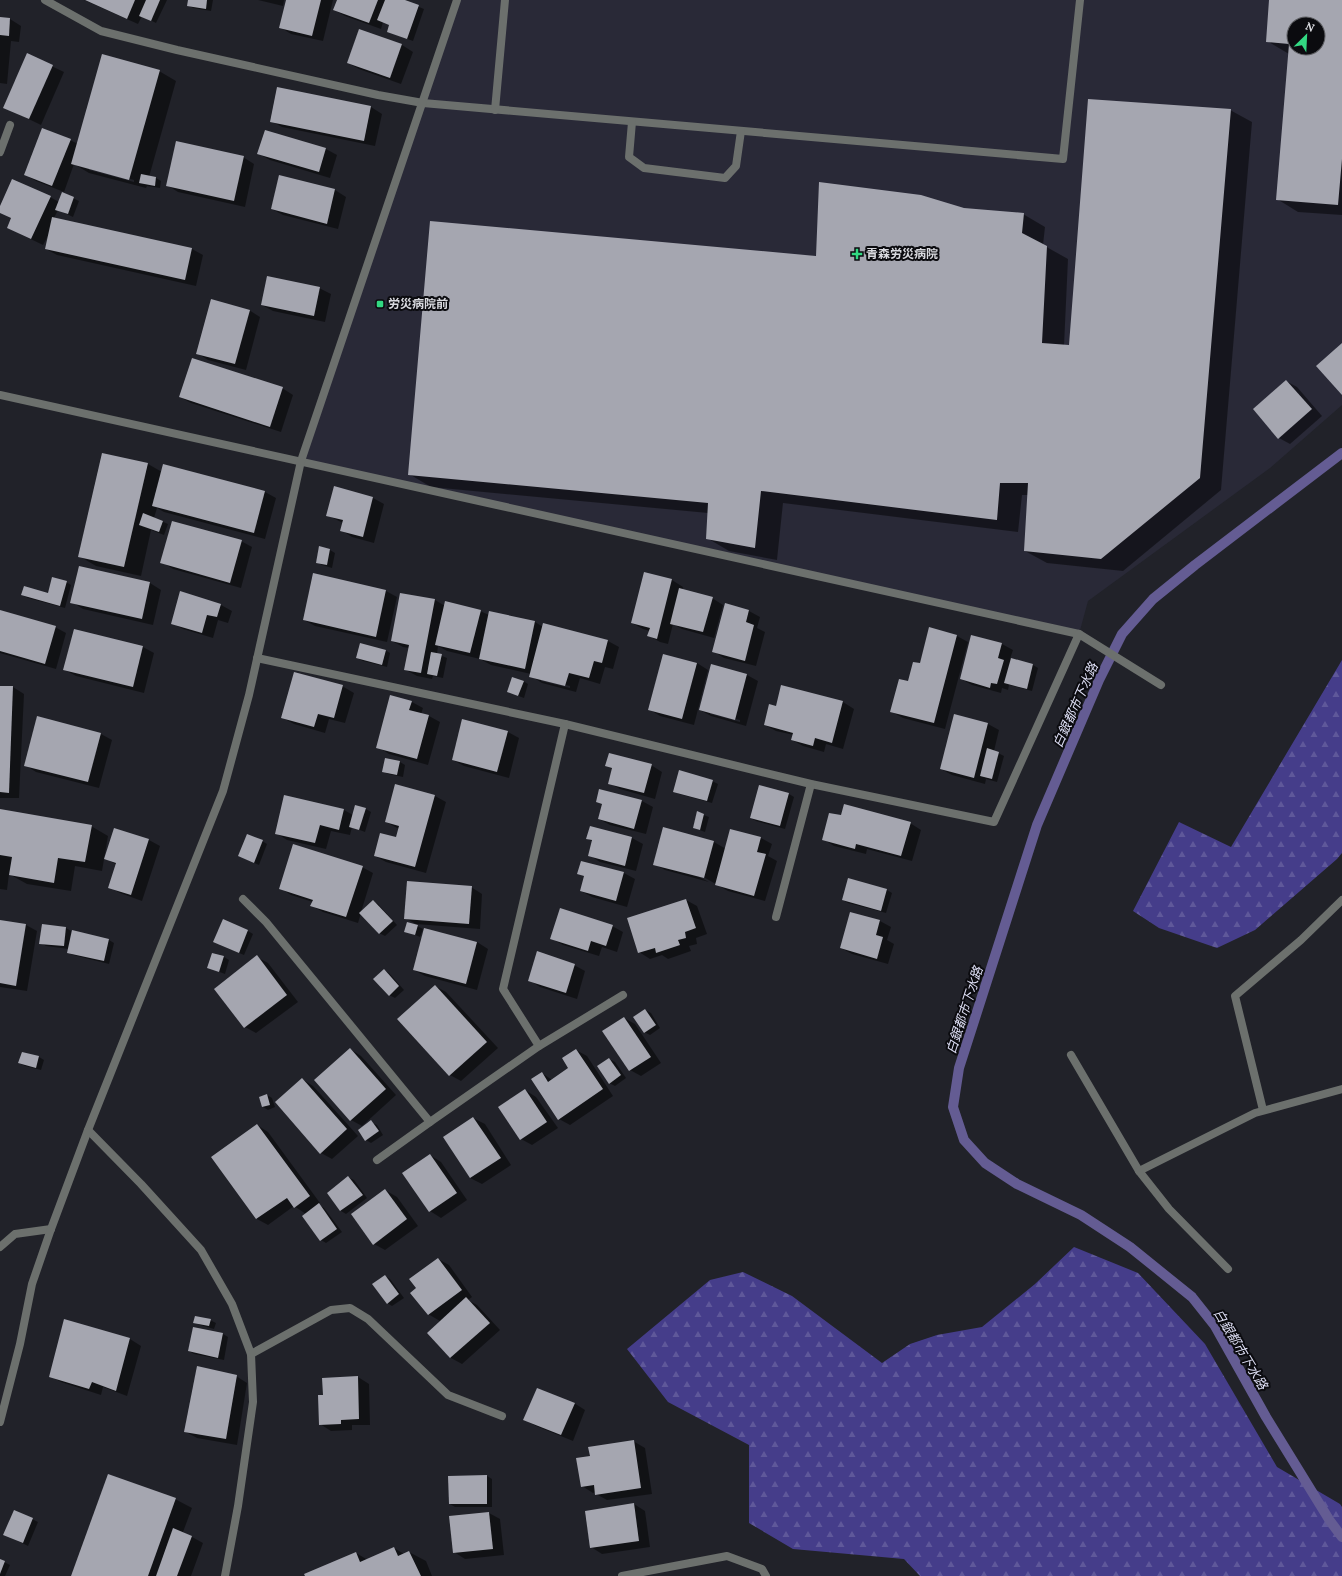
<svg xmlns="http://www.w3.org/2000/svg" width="1342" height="1576" font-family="Lora,'Noto Sans JP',serif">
<defs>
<pattern id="forest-firs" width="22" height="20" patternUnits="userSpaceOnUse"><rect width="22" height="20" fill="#453d8a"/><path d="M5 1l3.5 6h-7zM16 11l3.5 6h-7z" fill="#5f589a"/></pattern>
</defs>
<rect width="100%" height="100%" fill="#212229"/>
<path fill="#292937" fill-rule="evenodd" d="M457,0H1342V405L1270,468L1088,601L1079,634L301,461ZM1294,24H1318V48H1294Z"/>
<g fill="url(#forest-firs)">
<path d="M1342,660V853L1337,859L1255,930L1217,948L1159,928L1133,911L1179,822L1231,847Z"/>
<path d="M1074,1247L1138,1273L1205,1344L1277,1467L1340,1504L1342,1507V1576H920L904,1559L793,1549L749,1523V1445L668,1402L627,1349L710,1280L743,1272L792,1296L882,1363L910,1344L937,1335L982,1327L1035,1284Z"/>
</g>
<g fill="#0007" fill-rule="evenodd">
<path d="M84,0H167L156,23L142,16L138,24Z"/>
<path d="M189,0H213L211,11L193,8L188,5Z"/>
<path d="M258,0H284L283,6Z"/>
<path d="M287,0H333L323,41L291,34L280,27Z"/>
<path d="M338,0H402L424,9L413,41L388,32L390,25L383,22L381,29L345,16L334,10Z"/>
<path d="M1270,0H1342V215L1298,212L1277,199L1289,54L1267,41ZM1294,24H1318V48H1294Z"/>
<path d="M0,18L10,19L21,26L19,42L11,41L7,84L0,83Z"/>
<path d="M359,30L402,45L413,52L401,84L359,69L348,63Z"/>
<path d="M28,55L64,72L41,125L4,107Z"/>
<path d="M159,71L176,81L149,177L156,178L161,181L160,188L147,186L146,188L89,173L74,164L64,192L36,181L25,175L70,140L78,144ZM89,167L134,180V182L89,170Z"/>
<path d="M278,88L371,107L382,114L375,146L282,127L271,121Z"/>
<path d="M1230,110L1252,122L1221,490L1123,571L1047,563L1025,551L1028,495H1022L1018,532L783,503L777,560L729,551L707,538L708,513L431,487L409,474L817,257L964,209L1023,214L1045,227L1043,245L1068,259L1064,346L1070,347Z"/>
<path d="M326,149L337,155L330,178L270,160L259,154Z"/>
<path d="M243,157L254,164L245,207L178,192L167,185Z"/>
<path d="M280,177L335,190L346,197L338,229L283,215L272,209Z"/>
<path d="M62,193L79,201L73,217L58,210L54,218L192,249L203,255L196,286L57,255L46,249L50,232L43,245L8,228L12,219L0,212V209L50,197L59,202Z"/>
<path d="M319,288L331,294L325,322L273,311L262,305Z"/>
<path d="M249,310L260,317L246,370L208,360L197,353Z"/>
<path d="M1286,381L1297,387L1322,416L1290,444L1279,438Z"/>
<path d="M282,388L293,395L281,432L191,403L180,397Z"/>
<path d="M148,464L162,472L164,465L265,492L276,498L265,539L164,512L157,508L154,518L168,524L164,535L151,530L141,576L96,566L79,556Z"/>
<path d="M334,488L373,498L384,504L374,543L352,537L341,530L343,523L327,515Z"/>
<path d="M241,541L252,547L241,588L173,569L162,562Z"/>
<path d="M320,548L330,550L335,553L332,568L322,565L317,562Z"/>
<path d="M80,567L150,583L161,590L153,625L83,609L72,602Z"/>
<path d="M645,573L672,580L683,587L682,590L712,598L723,605L714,638L682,629L673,624L668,644L660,642L649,636L650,631L643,629L632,623Z"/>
<path d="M314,574L386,591L397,597L387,642L315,626L304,620Z"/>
<path d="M66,582L71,585L65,608L28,598L22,595L48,594Z"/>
<path d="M401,594L435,600L445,606L480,611L489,615L535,622L543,627L608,641L619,647L613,669L605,667L600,684L580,678L576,692L542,683L531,676V674L491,665L480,659L447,651L438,646L437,654L447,658L443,678L433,676L432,679L417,676L406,670L409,648L403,647L392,641ZM541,679L570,686V688L541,681Z"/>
<path d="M221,605L232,611L228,623L218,620L213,638L183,629L172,623Z"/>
<path d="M726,605L749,611L760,617L757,628L765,632L756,666L724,658L713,651Z"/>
<path d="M0,611L55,627L66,633L56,669L0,653Z"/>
<path d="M929,629L957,636L968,642L945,729L903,718L892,712L908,682L920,664Z"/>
<path d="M75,630L143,647L154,653L144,693L76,676L65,670Z"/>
<path d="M1002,644L1013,650L1010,659L1033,665L1038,668L1032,691L1009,685L1008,690L1002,688L1001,693L972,685L961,679Z"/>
<path d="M385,650L390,653L387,667L363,661L357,658Z"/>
<path d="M697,663L708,670L694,725L660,716L649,709Z"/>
<path d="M712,666L747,675L758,681L746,726L711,716L700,710ZM710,712L740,720V722L710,714Z"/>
<path d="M523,681L528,684L524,698L513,694Z"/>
<path d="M342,686L354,693L345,723L329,719L325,733L294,724L283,718Z"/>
<path d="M782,686L843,702L854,709L843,749L826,744L824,752L803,746L792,740L794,735L776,731L765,725L777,707Z"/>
<path d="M0,687H13L24,694L19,798H0Z"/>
<path d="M412,702L423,708L421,714L429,716L440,722L428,765L389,754L378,747Z"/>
<path d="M955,716L988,724L999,730L994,751L1004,756L997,782L986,779L985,784L952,775L941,769Z"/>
<path d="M37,717L101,734L112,740L99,788L36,772L25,765Z"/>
<path d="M463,720L508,732L519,738L509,778L464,766L453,760Z"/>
<path d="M386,759L400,762L405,765L403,777L388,774L383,771Z"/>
<path d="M651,765L662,772L655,799L620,789L609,783L612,769L607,766Z"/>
<path d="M712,781L718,784L712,803L679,794L674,791Z"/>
<path d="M396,785L435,796L446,802L426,873L386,862L375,856L396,839L399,829L386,822Z"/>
<path d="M600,790L642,801L653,807L646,834L610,825L599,819L603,805L597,802Z"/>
<path d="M789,794L794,797L785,829L756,821L751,818Z"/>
<path d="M285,796L344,810L353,815L366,809L371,812L365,832L352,827L350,835L331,831L326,849L287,840L276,833Z"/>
<path d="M0,810L91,826L108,836L102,871L75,866L71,891L27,884L9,874L7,890L0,889Z"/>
<path d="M698,813L709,817L705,832L694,828Z"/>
<path d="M842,817L910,823L921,830L912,861L867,849L866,854L834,846L823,839Z"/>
<path d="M590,827L632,838L643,844L636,871L600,862L589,855L593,842L587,838Z"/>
<path d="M115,829L149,840L160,846L142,901L120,893L109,887L117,865L105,858Z"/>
<path d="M761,838L772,844L768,856L777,861L765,901L728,891L700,875L699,877L709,882L665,870L654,864L714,842L726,849Z"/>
<path d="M262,841L267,844L259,865L245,859Z"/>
<path d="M362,867L373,873L361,912L373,901L378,904L397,925L385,936L379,933L361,913L358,923L323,912L312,906L313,902L291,895L280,888Z"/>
<path d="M624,873L635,879L627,907L592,897L581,891L585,877L579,874Z"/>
<path d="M471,887L482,894L480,929L416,924L405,918Z"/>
<path d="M887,890L892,893L886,913L848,903L843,900Z"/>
<path d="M686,900L697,906L707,934L696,938L697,944L689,946L691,951L668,959L662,955L650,959L639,952Z"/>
<path d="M851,913L880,921L891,927L887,940L894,944L888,964L852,954L841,948Z"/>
<path d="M0,921L26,925L37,931L27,991L0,987Z"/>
<path d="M417,926L423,929L420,937L406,931Z"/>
<path d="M612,926L623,932L617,952L602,947L599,956L563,945L552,939Z"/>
<path d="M66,928L71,931L70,939L109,940L114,943L109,964L73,955L68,952L69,949L46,946L41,943Z"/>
<path d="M248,931L253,934L244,955L220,945Z"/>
<path d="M477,942L488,949L477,990L425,976L414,970Z"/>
<path d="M224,957L229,960L225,974L209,968Z"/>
<path d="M257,957L268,963L298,1002L256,1033L245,1027Z"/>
<path d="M574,965L585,971L577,999L540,987L529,980Z"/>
<path d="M384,970L389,973L404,990L395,998L389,995Z"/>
<path d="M435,986L446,992L498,1048L461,1081L450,1075L399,1019Z"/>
<path d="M645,1010L651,1013L660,1028L650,1035L644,1032Z"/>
<path d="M624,1018L635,1024L661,1063L641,1076L630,1070Z"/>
<path d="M350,1049L361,1056L396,1095L362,1126L351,1120Z"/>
<path d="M576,1050L587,1056L613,1096L570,1125L559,1119L542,1073L552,1080L569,1068Z"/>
<path d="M39,1057L44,1060L41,1070L25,1066L19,1063Z"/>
<path d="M609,1059L615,1062L626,1078L615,1086L609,1083Z"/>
<path d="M302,1079L313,1086L358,1136L332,1159L321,1153Z"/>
<path d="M525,1090L536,1097L558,1128L532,1145L521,1139Z"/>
<path d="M267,1095L272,1098L275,1107L268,1110L263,1107Z"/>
<path d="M473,1118L485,1124L511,1165L482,1184L470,1178Z"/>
<path d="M371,1122L377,1125L383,1135L371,1143L366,1140Z"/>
<path d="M257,1125L268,1132L320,1203L318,1204L324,1208L342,1232L326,1243L321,1240L303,1216L306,1214L294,1206L268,1225L257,1219L212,1157Z"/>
<path d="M430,1155L441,1162L467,1200L441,1218L430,1211Z"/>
<path d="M348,1177L354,1180L367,1198L346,1214L341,1211L328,1193Z"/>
<path d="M385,1190L397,1197L418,1226L385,1250L374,1244Z"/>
<path d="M438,1259L449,1265L472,1297L468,1300L477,1305L500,1330L462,1364L451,1358L428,1333L440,1321L428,1314L417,1288Z"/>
<path d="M385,1276L390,1279L404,1298L392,1306L387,1303Z"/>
<path d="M65,1320L130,1339L141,1346L127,1396L103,1387L101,1395L61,1382L50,1376Z"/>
<path d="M210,1320L216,1323L214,1329L200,1325L194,1322Z"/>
<path d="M194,1328L223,1334L228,1337L224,1360L194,1354L189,1351Z"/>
<path d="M236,1376L247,1383L237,1445L197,1438L186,1432Z"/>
<path d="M358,1377L369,1384L370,1425H352V1430L331,1431L320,1424L324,1396Z"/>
<path d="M574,1403L585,1410L573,1441L536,1426L525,1420Z"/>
<path d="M633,1441L645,1448L652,1494L607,1500L596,1494V1492L593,1493L582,1486L591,1457Z"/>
<path d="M487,1476L492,1479V1507H455L450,1504Z"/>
<path d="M175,1499L192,1508L183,1532L203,1543L191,1576H72Z"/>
<path d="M634,1504L645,1511L650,1547L602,1554L591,1547Z"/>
<path d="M489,1513L500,1519L504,1555L465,1559L454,1552Z"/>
<path d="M32,1519L38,1522L28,1546L10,1537Z"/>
<path d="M394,1548L404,1554L409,1552L426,1561L432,1576H306L356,1553L368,1560Z"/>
<path d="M0,1560L10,1565L5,1576H0Z"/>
</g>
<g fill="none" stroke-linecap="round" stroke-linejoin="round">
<path stroke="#645c93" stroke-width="10" d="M1342,453L1195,565L1153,599L1122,634L1099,680L1037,825L959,1068L953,1107L964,1140L985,1163L1017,1184L1081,1215L1130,1247L1192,1297L1215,1326L1266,1417L1330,1521L1342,1537"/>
</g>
<g fill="#a5a6b0" fill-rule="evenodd">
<path d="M85,0H135L127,19Z"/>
<path d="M146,0H160L151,21L139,16Z"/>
<path d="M188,0H207L206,9L187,6Z"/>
<path d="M286,0H321L312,36L279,28Z"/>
<path d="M337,0H378L369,23L333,10Z"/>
<path d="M385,0H405L419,5L407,39L387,32L389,25L377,20Z"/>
<path d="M1269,0H1342V159L1338,205L1276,200L1289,44L1266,42ZM1294,24H1318V48H1294Z"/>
<path d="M0,17L10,18L9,36L0,35Z"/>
<path d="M359,29L402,44L390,78L347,63Z"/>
<path d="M27,53L53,65L29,119L3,108Z"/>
<path d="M102,54L160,70L129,180L71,164Z"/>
<path d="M277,87L371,106L364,141L270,122Z"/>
<path d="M1088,99L1231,109L1200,478L1101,559L1024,551L1028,483H1000L997,520L761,491L755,548L706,539L708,503L408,475L430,221L816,256L819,182L921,195L964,208L1024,213L1022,233L1047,246L1042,343L1069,345Z"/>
<path d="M42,128L71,139L52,186L24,175Z"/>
<path d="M265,130L326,148L319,172L257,154Z"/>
<path d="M176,141L244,156L234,201L166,186Z"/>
<path d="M141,174L156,177L155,186L139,183Z"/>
<path d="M279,175L335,189L327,224L271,209Z"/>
<path d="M12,179L51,196L31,239L7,228L11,218L0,213V206Z"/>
<path d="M62,192L74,197L68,214L55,210Z"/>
<path d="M52,217L192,248L185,280L45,249Z"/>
<path d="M267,276L320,287L314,316L261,305Z"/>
<path d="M211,299L250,310L235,364L196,354Z"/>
<path d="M1342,343V395L1316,366Z"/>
<path d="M192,358L283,387L270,427L179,397Z"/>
<path d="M1286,380L1312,409L1278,439L1253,409Z"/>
<path d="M102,453L148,463L124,567L78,557Z"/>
<path d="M163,464L265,491L254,533L152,506Z"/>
<path d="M334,486L373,497L363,537L340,531L343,520L326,516Z"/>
<path d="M143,513L163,521L159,532L139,525Z"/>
<path d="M172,521L242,540L230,583L160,563Z"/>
<path d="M319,546L330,549L327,565L316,563Z"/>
<path d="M79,566L150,582L142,619L70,603Z"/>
<path d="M644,572L672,579L657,639L647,636L650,628L631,623Z"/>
<path d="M313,573L386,590L376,637L303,620Z"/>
<path d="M52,577L67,581L60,606L21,595L24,586L48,593Z"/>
<path d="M679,588L713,597L703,632L670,624Z"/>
<path d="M180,591L221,604L217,617L207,615L202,633L171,624Z"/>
<path d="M400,593L435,599L421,673L404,670L409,645L391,641Z"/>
<path d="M445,601L481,610L470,653L435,645Z"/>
<path d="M725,603L749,610L746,622L754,625L745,661L712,652Z"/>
<path d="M0,610L56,626L45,664L0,651Z"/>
<path d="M489,611L535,621L525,669L479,659Z"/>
<path d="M543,623L608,640L602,663L594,661L589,678L569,673L565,686L529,677Z"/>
<path d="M929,627L957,635L934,723L890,712L899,679L908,681L913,662L920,663Z"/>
<path d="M74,629L143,646L133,687L63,670Z"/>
<path d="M971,635L1002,643L998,658L1004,660L997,684L991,683L990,688L960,679Z"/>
<path d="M360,643L386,650L382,665L356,658Z"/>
<path d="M431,652L442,654L437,676L427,674Z"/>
<path d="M663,654L697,663L682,719L648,710Z"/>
<path d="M1011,658L1033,664L1027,689L1004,683Z"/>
<path d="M711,664L747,674L735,720L699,710Z"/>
<path d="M294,672L343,685L334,718L318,714L314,727L281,718Z"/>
<path d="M512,677L524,681L518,696L507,692Z"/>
<path d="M781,685L843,701L832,743L815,738L813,746L791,740L793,733L764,725L769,704L776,706Z"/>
<path d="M0,686H13L9,793L0,792Z"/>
<path d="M390,695L412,701L409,710L429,715L417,759L376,748Z"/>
<path d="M954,714L988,723L974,778L940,769Z"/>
<path d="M37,716L101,733L88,782L24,766Z"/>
<path d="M462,719L508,731L497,772L452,760Z"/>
<path d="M987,748L999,752L992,779L980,776Z"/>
<path d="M609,753L652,764L644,793L608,784L612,768L605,766Z"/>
<path d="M385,758L400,761L397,775L382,772Z"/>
<path d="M679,770L713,780L707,801L673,792Z"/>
<path d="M395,784L435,795L415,867L374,856L380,833L396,837L399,826L385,822Z"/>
<path d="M759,785L789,793L780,826L750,818Z"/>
<path d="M599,789L642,800L634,829L598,819L602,804L596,802Z"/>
<path d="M284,795L344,809L339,830L320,825L315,843L275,834Z"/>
<path d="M844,804L911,822L901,856L856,844L855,849L822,840L829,813L841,815Z"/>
<path d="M355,805L366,808L359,830L349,827Z"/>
<path d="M0,809L92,825L85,862L58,858L54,883L9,875L12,857L0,855Z"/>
<path d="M697,811L704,814L700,830L693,828Z"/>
<path d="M590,826L632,837L625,866L588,856L592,840L586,839Z"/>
<path d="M663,827L714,841L704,878L653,865Z"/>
<path d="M114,828L149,839L131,895L108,888L116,863L104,859Z"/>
<path d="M730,829L761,837L757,852L766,854L754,896L715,885Z"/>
<path d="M247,834L263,840L254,863L238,856Z"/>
<path d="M293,844L363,866L346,917L310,906L313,900L279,889Z"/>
<path d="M581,861L624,872L616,901L580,891L584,876L577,874Z"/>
<path d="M848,878L887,889L881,911L842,900Z"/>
<path d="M407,881L472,886L469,924L404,919Z"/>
<path d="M686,899L696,928L685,932L686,938L678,940L680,945L656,953L655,948L638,953L627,918Z"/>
<path d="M373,900L393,921L379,934L359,913Z"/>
<path d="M560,908L613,925L606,946L591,941L588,951L550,939Z"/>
<path d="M850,912L880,920L876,935L883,937L877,959L840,948Z"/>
<path d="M223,919L248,930L239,953L213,942Z"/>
<path d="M0,920L26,924L16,986L0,983Z"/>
<path d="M407,922L418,925L415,935L404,932Z"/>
<path d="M42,924L66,927L64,946L39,944Z"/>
<path d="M424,928L477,942L466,984L413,970Z"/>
<path d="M72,930L109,939L104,961L67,953Z"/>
<path d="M537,951L575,964L566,993L528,981Z"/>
<path d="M212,953L224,956L219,972L207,968Z"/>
<path d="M257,955L287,995L244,1028L214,989Z"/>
<path d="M384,969L399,986L389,996L373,979Z"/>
<path d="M435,985L487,1042L449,1076L397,1019Z"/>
<path d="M645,1009L656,1025L644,1033L633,1017Z"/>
<path d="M624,1017L651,1057L629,1071L602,1031Z"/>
<path d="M350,1048L386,1089L350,1121L314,1080Z"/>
<path d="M576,1049L603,1089L558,1120L531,1079L542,1072L548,1082L568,1068L562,1058Z"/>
<path d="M22,1052L39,1056L36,1068L18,1063Z"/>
<path d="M609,1058L621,1075L609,1084L597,1066Z"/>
<path d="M302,1078L347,1129L320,1154L275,1102Z"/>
<path d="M525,1089L547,1122L520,1140L498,1107Z"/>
<path d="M267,1094L270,1105L262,1107L259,1097Z"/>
<path d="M473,1117L501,1158L470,1178L443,1137Z"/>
<path d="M371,1120L379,1131L365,1141L358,1130Z"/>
<path d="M257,1124L310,1196L294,1208L287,1198L256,1219L211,1157Z"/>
<path d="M430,1154L457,1193L429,1212L402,1173Z"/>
<path d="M348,1176L363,1195L340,1211L327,1193Z"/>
<path d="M385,1189L407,1219L373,1245L351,1214Z"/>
<path d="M319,1203L337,1229L320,1241L302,1216Z"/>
<path d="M438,1258L462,1290L428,1315L410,1293L416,1288L409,1279Z"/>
<path d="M385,1275L399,1294L387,1304L372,1284Z"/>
<path d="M466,1297L490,1323L450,1358L427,1333Z"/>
<path d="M195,1316L211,1319L209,1326L193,1323Z"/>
<path d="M64,1319L130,1338L116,1391L92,1382L89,1389L49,1377Z"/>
<path d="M193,1327L223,1333L218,1358L188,1351Z"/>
<path d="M197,1366L237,1375L226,1439L184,1432Z"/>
<path d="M358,1376L359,1419L341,1420V1424L319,1425L318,1395H323L322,1378Z"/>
<path d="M537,1388L575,1403L561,1435L523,1420Z"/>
<path d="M634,1440L641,1488L595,1495L594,1485L581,1487L576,1458L590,1456L588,1447Z"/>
<path d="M108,1474L176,1498L148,1576H71Z"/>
<path d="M487,1475V1504H449L448,1476Z"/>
<path d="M634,1503L639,1541L590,1548L585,1511Z"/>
<path d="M14,1510L33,1518L23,1543L3,1535Z"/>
<path d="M489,1512L493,1549L453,1553L449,1516Z"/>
<path d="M173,1528L192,1536L177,1576H156Z"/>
<path d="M394,1547L398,1556L409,1551L421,1576H305L304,1574L356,1552L360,1562Z"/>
<path d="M0,1559L5,1561L0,1574Z"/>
</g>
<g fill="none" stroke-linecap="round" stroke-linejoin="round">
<g stroke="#6c706d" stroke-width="8">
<path d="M423,103L1063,159L1080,0"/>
<path d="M495,110L505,0"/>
<path d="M632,122L629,157L644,168L725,178L736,166L741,131"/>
</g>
<g stroke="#6c706d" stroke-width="8">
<path d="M45,0L101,31L177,50L378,95L423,103"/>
<path d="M0,152L10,125"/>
<path d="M0,395L1079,634L1161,685"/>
<path d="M257,658L565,724L811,784L994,822L1079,634"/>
<path d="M243,899L266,922L430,1122L539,1046L503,989L565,724"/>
<path d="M776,917L811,784"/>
<path d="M539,1046L623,995"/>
<path d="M1071,1055L1139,1171"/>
<path d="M1263,1110L1235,996L1301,940L1342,900"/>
<path d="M88,1130L141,1184L201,1250L232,1304L251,1354L253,1402L238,1506L225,1576"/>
<path d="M377,1160L430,1122"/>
<path d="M0,1247L15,1234L51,1229"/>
<path d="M1228,1269L1169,1209L1139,1171L1255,1113L1342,1089"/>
<path d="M251,1354L331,1310L350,1308L368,1319L448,1395L502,1416"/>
<path d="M622,1576L727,1556L762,1569L766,1576"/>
</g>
<path stroke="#6c706d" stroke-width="8" d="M0,1422L20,1344L32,1284L51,1229L88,1130L223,791L249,695L301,461L457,0"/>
</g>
<g fill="#32d882" stroke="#0b0b0f" stroke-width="1.5">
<path d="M855 248h4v4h4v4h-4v4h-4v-4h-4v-4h4z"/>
<rect x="376" y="300" width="8" height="8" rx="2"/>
</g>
<g text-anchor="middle" stroke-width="4" stroke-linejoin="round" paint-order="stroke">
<g font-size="12" font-weight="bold" fill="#d9dadf" stroke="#0b0b0f" text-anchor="start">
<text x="866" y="258">青森労災病院</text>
<text x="388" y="308">労災病院前</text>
</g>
<g font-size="13" font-style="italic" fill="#dedff5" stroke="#0b0b0f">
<text transform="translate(1075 705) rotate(-66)" y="5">白銀都市下水路</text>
<text transform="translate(964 1010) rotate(-72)" y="5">白銀都市下水路</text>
<text transform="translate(1241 1349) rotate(59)" y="5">白銀都市下水路</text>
</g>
</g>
<g transform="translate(1306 36) rotate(24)"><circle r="19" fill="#0b0b0f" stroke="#5d5e62"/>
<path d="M0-3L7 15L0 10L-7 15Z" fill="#32d882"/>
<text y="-6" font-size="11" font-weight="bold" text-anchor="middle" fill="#d9dadf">N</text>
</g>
</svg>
